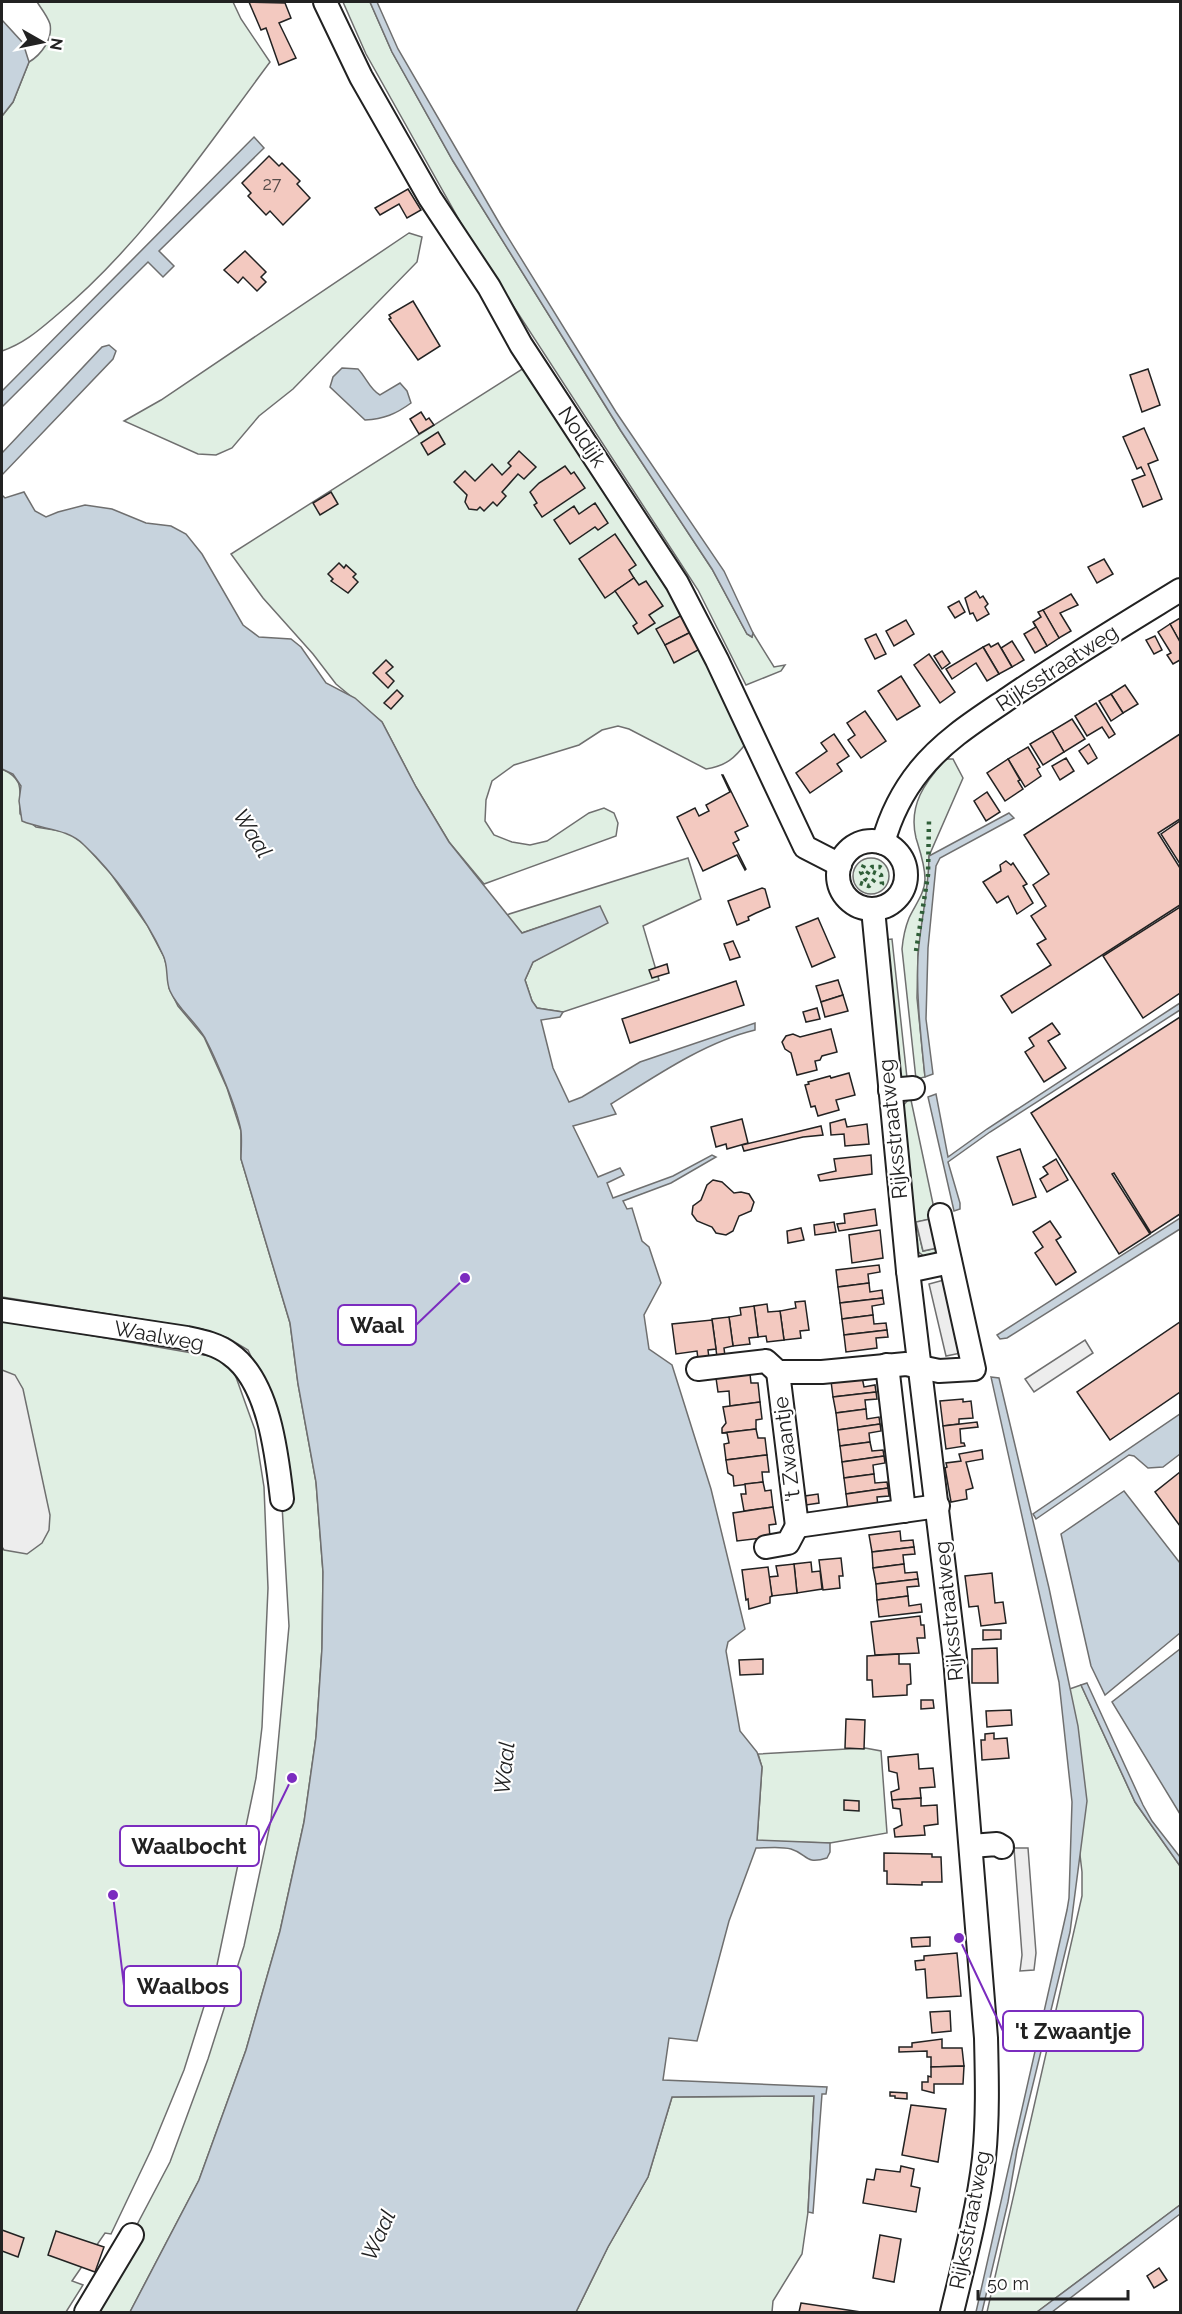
<svg xmlns="http://www.w3.org/2000/svg" width="1182" height="2314" font-family="Raleway,sans-serif">
<rect width="100%" height="100%" fill="#fff"/>
<g fill="#e0efe3" stroke="#6f6f6f" stroke-width="1.5">
<path d="M37,2H233L241,19L270,62C205,149 142,244 58,314C39,330 25,343 2,351V116L13,102L29,62C41,55 53,39 50,24C48,17 41,8 37,2Z"/>
<path d="M343,2H370L392,52L453,161L621,431L712,569L747,634L752,637L753,633L774,667L785,665L781,671L746,685L698,590L471,241L366,54Z"/>
<path d="M409,233L422,237L417,262L293,389L259,416L232,448L216,455L198,454L124,421L161,400Z"/>
<path d="M527,366L668,579L747,742C735,758 726,766 706,769L629,729L618,726L602,730L579,745L514,765L492,781L486,800L485,821L494,835L512,842L530,845L547,841L589,813L604,808L614,813L618,823L616,836L484,884L449,842L416,787L382,722L336,684L313,654L263,598L231,554Z"/>
<path d="M946,759H953L963,778L929,856V880L918,954L917,998L925,1077L916,1079L902,949C903,938 905,928 909,918C915,905 925,893 925,879C925,865 920,851 916,838C908,805 925,782 946,759Z"/>
<path d="M2,769C26,780 19,791 20,814L36,827L67,832L83,843L111,874L147,925L164,957L169,974V988L178,1006L204,1037L227,1088L241,1131V1159L290,1323L298,1384L316,1482L323,1572L322,1648L316,1737L304,1822L280,1931L246,2050L199,2180L130,2312H91L170,2162L208,2059L244,1946L271,1820L289,1626L279,1453L266,1388L248,1350L228,1338L202,1329L2,1297Z"/>
<path d="M688,858L701,899L643,926L659,980L563,1012L537,1008L532,1001L525,980L533,962L542,957L600,907L522,933L506,915Z"/>
<circle cx="871" cy="876" r="18"/>
<path d="M892,939L907,1078L904,1079L900,1077L884,940Z"/>
<path d="M908,1100H911L936,1218L916,1222L923,1251L937,1248L939,1255L925,1257L916,1250L901,1108Z"/>
<path d="M2,1320L221,1358L232,1366L255,1430L264,1487L268,1588L262,1727L256,1778L217,1965L184,2070L151,2150L111,2234L105,2233L72,2281L83,2285L66,2312H2Z"/>
<path d="M1081,1685L1135,1802L1180,1866V2205L1037,2312H987L1082,1896V1872L1061,1692Z"/>
<path d="M865,1748L881,1751L887,1833L830,1843L757,1841L762,1767L758,1754Z"/>
<path d="M814,2096L808,2212L802,2254L773,2301L772,2312H576L608,2247L648,2177L672,2097Z"/>
</g>
<g fill="#ededed" stroke="#6f6f6f" stroke-width="1.5">
<path d="M930,1219L937,1248L923,1251L916,1222Z"/>
<path d="M944,1280L961,1353L946,1356L929,1284Z"/>
<path d="M1085,1340L1093,1353L1034,1392L1025,1379Z"/>
<path d="M2,1370L15,1375L23,1389L50,1515L49,1530L42,1543L27,1554L4,1550L2,1547Z"/>
<path d="M1014,1848H1028L1036,1953L1034,1970L1020,1971L1022,1955Z"/>
</g>
<g fill="#c7d3dd" stroke="#6f6f6f" stroke-width="1.5">
<path d="M370,2H377L398,49L501,226L616,412L724,571L753,633L752,637L747,634L712,569L621,431L453,161L392,52Z"/>
<path d="M2,20L23,43L29,62L13,102L2,116Z"/>
<path d="M254,137L264,148L159,251L174,266L163,277L148,262L2,407V391Z"/>
<path d="M109,345L116,351L113,359L2,475V453L102,347Z"/>
<path d="M342,368L358,369C366,377 370,390 380,395L400,383L407,391L411,403C396,414 384,419 365,420L330,387L333,377Z"/>
<path d="M24,492L35,511L46,517L58,512L85,505L112,509L146,523L171,526L186,534L202,554L243,625L259,637L291,639L301,647L326,683L355,698L382,722L416,787L449,842L522,933L600,906L608,923L533,962L525,980L532,1001L537,1008L563,1012L560,1017L541,1020L553,1068L569,1102L582,1097L640,1062L755,1023V1030C705,1042 654,1077 611,1104L616,1114L573,1126L598,1177L620,1168L624,1175L607,1183L613,1198L673,1176L712,1155L716,1157L671,1183L623,1201L627,1209L632,1208L642,1241L649,1247L661,1283L644,1315L649,1349L672,1365L711,1489L745,1629L728,1642L726,1651L740,1731L757,1752L762,1767L757,1840L830,1843V1852L827,1858C804,1865 808,1854 791,1849C781,1846 766,1848 756,1848L729,1921L697,2041L669,2038L663,2080L827,2087L826,2094H822L813,2213L808,2212L814,2096L672,2097L648,2177L608,2247L576,2312H130L199,2180L246,2050L280,1931L304,1822L316,1737L322,1648L323,1572L316,1482L298,1384L290,1323L241,1159C241,1150 242,1140 241,1131C237,1108 216,1059 205,1038C195,1021 178,1009 170,991C165,980 169,967 163,955C146,918 114,873 84,845C67,828 43,830 22,821L19,801L21,786L13,774L2,769V495L5,498Z"/>
<path d="M1009,813L1014,818L940,858L936,866L928,948L926,1019L933,1074L925,1077C921,1037 916,997 918,957C920,923 929,890 929,856Z"/>
<path d="M1180,1003V1010L990,1132L948,1162L960,1203V1209L954,1211L928,1097L936,1094L948,1157L987,1129Z"/>
<path d="M1180,1218V1229L1007,1338L1000,1339L997,1335Z"/>
<path d="M991,1377L999,1378L1049,1588L1078,1726L1087,1801L1070,1932L1017,2150L1008,2202L982,2312H976L1067,1910L1069,1898L1072,1802L1059,1682Z"/>
<path d="M1180,1414V1454L1163,1467L1148,1468L1134,1456L1129,1455L1036,1519L1033,1514Z"/>
<path d="M1124,1491L1180,1563V1633L1105,1695L1091,1666L1061,1534Z"/>
<path d="M1180,1649V1814L1112,1702Z"/>
<path d="M1087,1683L1143,1805L1152,1821L1180,1857V1866L1135,1802L1081,1685Z"/>
<path d="M1180,2205V2214L1052,2312H1037Z"/>
</g>
<g fill="#f3c9c0" stroke="#222" stroke-width="1.5">
<path d="M249,2L285,3L291,18L279,23L296,58L279,65L266,28L261,30Z"/>
<path d="M269,156L279,166L282,163L300,181L297,184L310,198L283,225L270,211L266,215L248,196L251,193L242,183Z"/>
<path d="M408,189L421,210L407,218L399,204L380,215L375,208Z"/>
<path d="M245,251L266,272L261,277L266,282L257,291L243,277L238,283L224,270Z"/>
<path d="M413,301L440,346L418,360L389,319L391,318L389,315Z"/>
<path d="M1148,369L1160,405L1142,412L1130,375Z"/>
<path d="M421,412L426,420L429,418L434,425L419,434L410,419Z"/>
<path d="M1144,428L1158,460L1148,464L1162,499L1143,507L1132,480L1145,475L1141,467L1137,469L1123,437Z"/>
<path d="M438,432L445,444L428,455L421,443Z"/>
<path d="M519,451L536,467L524,479L518,474L502,492L506,496L497,506L493,502L484,511L480,507L477,510L469,509L465,502L467,495L454,482L465,471L475,481L492,464L502,475L511,466L508,463Z"/>
<path d="M565,466L571,474L574,472L585,488L542,517L534,505L537,503L530,492L539,483Z"/>
<path d="M331,492L338,504L320,515L313,503Z"/>
<path d="M595,503L608,523L598,530L595,527L570,544L554,520L574,506L579,514Z"/>
<path d="M615,534L636,565L629,570L634,578L605,598L579,559Z"/>
<path d="M1104,559L1113,574L1097,583L1088,567Z"/>
<path d="M339,563L344,568L346,565L356,574L353,577L358,582L348,593L331,581L333,579L328,574Z"/>
<path d="M634,578L639,585L646,581L663,606L649,615L655,623L638,634L633,626L637,623L615,591Z"/>
<path d="M976,591L980,598L983,596L988,604L985,607L989,614L977,621L973,613L970,614L965,598Z"/>
<path d="M1071,594L1078,605L1060,613L1071,631L1059,638L1043,610Z"/>
<path d="M959,601L965,612L955,618L948,607Z"/>
<path d="M1043,610L1059,638L1047,646L1033,622L1041,617L1038,612Z"/>
<path d="M682,615L691,632L665,645L656,629Z"/>
<path d="M1180,618V642L1170,624Z"/>
<path d="M906,620L914,634L894,646L886,631Z"/>
<path d="M1034,623L1047,646L1035,653L1024,634L1036,627Z"/>
<path d="M1170,624L1180,642V660L1173,664L1167,655L1171,653L1158,632Z"/>
<path d="M691,632L700,649L674,663L665,645Z"/>
<path d="M876,634L886,654L875,659L865,639Z"/>
<path d="M1155,636L1162,650L1154,654L1146,640Z"/>
<path d="M1012,641L1024,660L1012,667L1001,648Z"/>
<path d="M998,643L1012,667L999,674L983,647L989,644L991,647Z"/>
<path d="M983,647L999,674L987,681L976,663L952,679L946,669Z"/>
<path d="M942,651L950,663L942,669L934,656Z"/>
<path d="M929,654L955,692L940,703L914,665Z"/>
<path d="M386,660L393,667L386,673L394,681L388,688L373,673Z"/>
<path d="M901,676L920,706L897,720L878,691Z"/>
<path d="M1125,685L1138,704L1123,713L1111,694Z"/>
<path d="M397,690L403,696L391,709L384,703Z"/>
<path d="M1111,694L1123,713L1111,721L1099,701Z"/>
<path d="M1096,703L1115,734L1109,738L1102,727L1087,736L1075,716Z"/>
<path d="M865,711L886,741L861,758L848,740L855,735L847,723Z"/>
<path d="M1072,719L1085,739L1064,752L1052,731Z"/>
<path d="M1052,731L1064,752L1043,765L1030,744Z"/>
<path d="M834,734L849,756L837,764L842,771L810,793L796,773L827,751L821,743Z"/>
<path d="M1180,734V819L1158,833L1180,868V905L1012,1013L1001,996L1051,965L1037,944L1046,939L1031,916L1046,906L1033,885L1049,874L1024,835Z"/>
<path d="M1089,744L1097,758L1088,764L1079,751Z"/>
<path d="M1028,747L1040,767L1037,769L1041,776L1025,787L1008,759Z"/>
<path d="M1066,758L1074,771L1060,780L1052,766Z"/>
<path d="M1008,759L1020,780L1018,781L1023,789L1005,801L987,773Z"/>
<path d="M722,775H723L748,826L735,832L739,840L733,843L746,869L745,870L737,855L703,871L677,817L695,808L699,816L709,811L706,805L730,792Z"/>
<path d="M987,792L1000,812L986,821L974,801Z"/>
<path d="M1180,821V864L1161,834Z"/>
<path d="M1006,861L1011,865L1013,863L1027,884L1023,886L1033,903L1017,914L1008,896L997,903L983,882L1001,871L1000,865Z"/>
<path d="M762,888L765,889L770,907L756,913L748,917L749,920L737,925L728,901Z"/>
<path d="M1180,907V993L1143,1018L1103,956Z"/>
<path d="M818,918L835,957L812,967L796,927Z"/>
<path d="M733,941L740,957L730,960L724,944Z"/>
<path d="M667,964L669,973L652,978L649,970Z"/>
<path d="M838,980L843,995L821,1002L816,986Z"/>
<path d="M736,981L744,1005L630,1043L622,1019Z"/>
<path d="M843,995L848,1011L825,1017L821,1002Z"/>
<path d="M817,1008L820,1019L806,1022L803,1012Z"/>
<path d="M1180,1017V1214L1151,1233L1114,1173L1112,1174L1150,1234L1119,1254L1031,1113Z"/>
<path d="M1052,1023L1060,1034L1048,1041L1066,1068L1044,1082L1025,1052L1034,1046L1029,1038Z"/>
<path d="M831,1029L837,1052L822,1056L820,1060L815,1061L817,1070L797,1075L791,1053L785,1049L782,1042L786,1036L793,1034L800,1037Z"/>
<path d="M849,1073L855,1095L836,1100L839,1110L818,1116L815,1106L811,1107L805,1085L809,1084L808,1082L830,1076L831,1078Z"/>
<path d="M742,1119L748,1143L727,1149L726,1144L716,1147L711,1127Z"/>
<path d="M845,1119L847,1127L867,1124L869,1144L845,1146L844,1134L831,1135L830,1123Z"/>
<path d="M821,1126L823,1135L803,1137L744,1151L742,1145Z"/>
<path d="M1020,1149L1036,1197L1013,1205L997,1157Z"/>
<path d="M871,1155L872,1174L820,1181L818,1175L836,1171L834,1159Z"/>
<path d="M1056,1159L1068,1180L1047,1192L1040,1179L1048,1174L1043,1167Z"/>
<path d="M713,1180L722,1182L734,1193L741,1192L749,1194L754,1202L751,1211L739,1216L733,1231L726,1235L716,1233L712,1227L697,1221L692,1214L693,1206L701,1200L707,1185Z"/>
<path d="M875,1209L877,1225L839,1231L837,1224L845,1223L844,1214Z"/>
<path d="M1050,1221L1061,1237L1056,1240L1076,1272L1056,1285L1035,1253L1043,1247L1033,1232Z"/>
<path d="M834,1222L836,1232L815,1235L814,1225Z"/>
<path d="M801,1228L804,1240L788,1243L787,1231Z"/>
<path d="M880,1230L883,1258L852,1263L849,1235Z"/>
<path d="M879,1265L880,1272L868,1274L869,1283L838,1287L836,1270Z"/>
<path d="M869,1283L870,1292L882,1290L883,1298L840,1303L838,1287Z"/>
<path d="M883,1298L884,1304L872,1306L873,1315L842,1319L840,1303Z"/>
<path d="M805,1301L809,1330L800,1331L801,1338L784,1340L780,1311L796,1308L795,1302Z"/>
<path d="M767,1304L768,1312L780,1311L784,1340L767,1342L766,1336L758,1337L754,1306Z"/>
<path d="M754,1306L758,1337L749,1338L750,1344L733,1346L729,1317L741,1315L740,1308Z"/>
<path d="M873,1315L874,1324L886,1323L887,1330L844,1335L842,1319Z"/>
<path d="M729,1317L733,1346L724,1348L725,1356L717,1357L712,1319Z"/>
<path d="M712,1320L716,1349L708,1350L709,1358L698,1359L697,1351L676,1354L672,1324Z"/>
<path d="M1180,1322V1392L1110,1440L1077,1392Z"/>
<path d="M887,1330L888,1337L876,1338L877,1348L846,1352L844,1335Z"/>
<path d="M750,1374L751,1383H758L760,1402L730,1406L729,1391L718,1392L716,1378Z"/>
<path d="M862,1377L864,1387L875,1385L876,1392L833,1397L831,1381Z"/>
<path d="M876,1392L877,1399L865,1400L866,1409L836,1413L833,1397Z"/>
<path d="M963,1399V1402L971,1401L973,1418L959,1419V1424L943,1426L940,1401Z"/>
<path d="M760,1402L762,1419L756,1420V1429L722,1433V1428L726,1423L723,1407Z"/>
<path d="M866,1409L867,1419L879,1417L880,1424L838,1430L836,1413Z"/>
<path d="M977,1422L978,1427L960,1429L961,1443H964L965,1446L946,1449L943,1426Z"/>
<path d="M880,1424L881,1431L869,1433L870,1442L840,1446L838,1430Z"/>
<path d="M756,1429L758,1438H765L767,1455L726,1460L724,1444L729,1443L727,1433H722Z"/>
<path d="M870,1442L872,1451L883,1450L884,1456L842,1462L840,1446Z"/>
<path d="M982,1450L983,1459L966,1462L973,1488L966,1490L967,1499L951,1502L945,1468L947,1467L946,1463L961,1461L959,1454Z"/>
<path d="M767,1455L769,1472H762L763,1482L734,1486L733,1476L728,1473L726,1460Z"/>
<path d="M884,1456L885,1463L873,1465L874,1474L844,1478L842,1462Z"/>
<path d="M1180,1472V1526L1155,1492Z"/>
<path d="M874,1474L875,1483L887,1482L888,1488L846,1494L844,1478Z"/>
<path d="M763,1482L765,1491L771,1490L773,1507L744,1511L741,1494H746L745,1484Z"/>
<path d="M888,1488L889,1496L877,1497L878,1507L848,1510L846,1494Z"/>
<path d="M818,1494L819,1503L806,1505L805,1496Z"/>
<path d="M773,1507L776,1524L769,1525L770,1537L737,1541L733,1513Z"/>
<path d="M900,1531L901,1541L913,1540L914,1547L872,1552L869,1535Z"/>
<path d="M914,1547L915,1554L903,1555L904,1564L873,1568L872,1552Z"/>
<path d="M841,1558L843,1576H839L840,1588L823,1590L819,1560Z"/>
<path d="M811,1562L812,1572L820,1571L822,1589L797,1593L794,1564Z"/>
<path d="M794,1564L797,1593L772,1596L769,1577L778,1576L776,1566Z"/>
<path d="M904,1564L905,1573L917,1572L918,1579L876,1584L873,1568Z"/>
<path d="M768,1567L772,1596L770,1597V1603L749,1609L748,1599L746,1600L742,1570Z"/>
<path d="M992,1573L995,1603L1003,1602L1006,1623L981,1626L978,1606L969,1607L965,1576Z"/>
<path d="M918,1579L919,1586L907,1587L908,1596L877,1600L876,1584Z"/>
<path d="M908,1596L909,1606L921,1604L922,1612L879,1617L877,1600Z"/>
<path d="M920,1616L921,1625H924L925,1638H917L919,1653L875,1655L871,1622Z"/>
<path d="M983,1630H1001V1639L983,1640Z"/>
<path d="M997,1648L998,1683H972V1649Z"/>
<path d="M899,1654V1664H910L911,1684L907,1685V1695L873,1697L872,1680H867V1656Z"/>
<path d="M763,1659V1674L740,1675L739,1660Z"/>
<path d="M921,1700H933L934,1708L921,1709Z"/>
<path d="M1011,1710L1012,1725L987,1727L986,1711Z"/>
<path d="M846,1719L865,1720L864,1749L845,1748Z"/>
<path d="M994,1733V1739L1007,1738L1009,1758L982,1760L981,1740H985V1734Z"/>
<path d="M918,1754L919,1769L933,1768L935,1787L920,1788L921,1798L892,1800L891,1792L899,1789L897,1773L889,1771L888,1757Z"/>
<path d="M921,1798V1806L937,1805L938,1824L924,1826L925,1835L895,1837L894,1829L902,1825L900,1809L893,1808L892,1800Z"/>
<path d="M844,1800L859,1801V1811L844,1810Z"/>
<path d="M884,1853L932,1854V1857H941L942,1882H922V1885L887,1884V1871H884Z"/>
<path d="M930,1937V1946L912,1947L911,1938Z"/>
<path d="M957,1953L961,1996L927,1998L925,1969L916,1970L915,1961L924,1960V1956Z"/>
<path d="M950,2011L951,2031L932,2033L930,2012Z"/>
<path d="M942,2039V2048H962L964,2066L931,2067V2057H927V2051L899,2052V2047H912V2043Z"/>
<path d="M964,2066L963,2084H934V2093L922,2090V2082H928V2076L931,2077V2067Z"/>
<path d="M890,2092L907,2093V2099L895,2098V2096H890Z"/>
<path d="M911,2105L946,2109L938,2162L902,2155Z"/>
<path d="M901,2166L914,2169L911,2186L920,2188L916,2212L863,2203L867,2179L874,2180L876,2169L900,2172Z"/>
<path d="M2,2230L24,2238L18,2257L2,2251Z"/>
<path d="M56,2231L104,2247L95,2272L48,2255Z"/>
<path d="M880,2235L901,2239L894,2282L873,2278Z"/>
<path d="M1159,2268L1167,2280L1154,2288L1147,2276Z"/>
<path d="M801,2303L861,2312H799Z"/>
</g>
<g fill="none" stroke-linecap="round" stroke-linejoin="round">
<g stroke="#222" stroke-width="26">
<g id="minor">
<path d="M325,2L361,77L430,198L489,287L521,345L677,583L717,660L805,847L840,865"/>
<circle cx="872" cy="875" r="34"/>
<path d="M883,843C890,817 903,791 920,770C944,740 978,719 1009,698C1065,660 1123,625 1180,590"/>
<path d="M873,909L908,1271L955,1658L986,2038C987,2078 988,2118 984,2158C978,2210 964,2262 952,2312"/>
<path d="M890,1090L913,1088"/>
<path d="M908,1271L950,1262"/>
<path d="M2,1310L187,1338C201,1341 217,1344 230,1354C269,1381 277,1455 282,1499"/>
<path d="M887,1365L904,1511"/>
<path d="M698,1369L766,1361L778,1372"/>
<path d="M938,1506L797,1526L778,1372H822L906,1364L939,1371L974,1369L940,1215"/>
<path d="M766,1547L788,1543L797,1526"/>
<path d="M971,1846L997,1844L1002,1847"/>
<path d="M86,2312L132,2235"/>
</g>
</g>
<use href="#minor" stroke="#fff" stroke-width="22"/>
<g stroke="#2f5e38" stroke-width="4.5" stroke-dasharray="3 4.5" stroke-linecap="butt">
<path d="M864,865L861,872L865,879L868,881"/>
<path d="M873,872L881,875L882,884L879,887"/>
<path d="M867,874L872,867H880L883,869"/>
<path d="M860,883L869,886L875,879"/>
<path d="M916,951L928,875L929,820"/>
</g>
</g>
<g text-anchor="middle" stroke-width="4.5" stroke-linejoin="round" paint-order="stroke">
<g font-size="18" fill="#564c4a">
<text x="272" y="190">27</text>
</g>
<g font-size="21" fill="#222" stroke="#fff">
<text transform="translate(582 437) rotate(56)" y="7">Noldijk</text>
<text transform="translate(1057 668) rotate(-33)" y="7">Rijksstraatweg</text>
<text transform="translate(893 1129) rotate(-96)" y="7">Rijksstraatweg</text>
<text transform="translate(159 1336) rotate(10)" y="7">Waalweg</text>
<text transform="translate(787 1449) rotate(-97)" y="7">'t Zwaantje</text>
<text transform="translate(949 1611) rotate(-96)" y="7">Rijksstraatweg</text>
<text transform="translate(970 2220) rotate(-79)" y="7">Rijksstraatweg</text>
</g>
<g font-size="22" font-style="italic" fill="#222" stroke="#fff">
<text transform="translate(253 833) rotate(58)" y="8">Waal</text>
<text transform="translate(504 1768) rotate(-84)" y="8">Waal</text>
<text transform="translate(378 2235) rotate(-66)" y="8">Waal</text>
</g>
</g>
<path fill="none" stroke="#7b2cbf" stroke-width="2" d="M465 1278L416 1325M292 1778L259 1846M113 1895L124 1986M959 1938L1003 2031"/>
<g fill="#7b2cbf" stroke="#fff" stroke-width="2">
<circle cx="465" cy="1278" r="6"/>
<circle cx="292" cy="1778" r="6"/>
<circle cx="113" cy="1895" r="6"/>
<circle cx="959" cy="1938" r="6"/>
</g>
<g fill="#fff" stroke="#7b2cbf" stroke-width="2">
<rect x="338" y="1305" width="78" height="40" rx="6"/>
<rect x="120" y="1826" width="139" height="40" rx="6"/>
<rect x="124" y="1966" width="117" height="40" rx="6"/>
<rect x="1003" y="2011" width="140" height="40" rx="6"/>
</g>
<g font-size="22" text-anchor="middle" font-weight="bold" fill="#222">
<text x="377" y="1333">Waal</text>
<text x="189" y="1854">Waalbocht</text>
<text x="183" y="1994">Waalbos</text>
<text x="1073" y="2039">'t Zwaantje</text>
</g>
<rect width="1182" height="2314" fill="none" stroke="#222222" stroke-width="6"/>
<g transform="translate(42 42) rotate(99)" stroke="#ffffff" stroke-width="4.5" paint-order="stroke">
<path d="M0-4.5L10 22L0 15L-10 22Z" fill="#222222"/>
<text y="-9" font-size="16" font-weight="bold" text-anchor="middle" fill="#222222">N</text>
</g>
<path d="M978 2290v9h150v-9" fill="none" stroke="#222222" stroke-width="3"/>
<text x="987" y="2290" font-size="18" fill="#222222" stroke="#ffffff" stroke-width="4.5" paint-order="stroke">50 m</text>
</svg>
